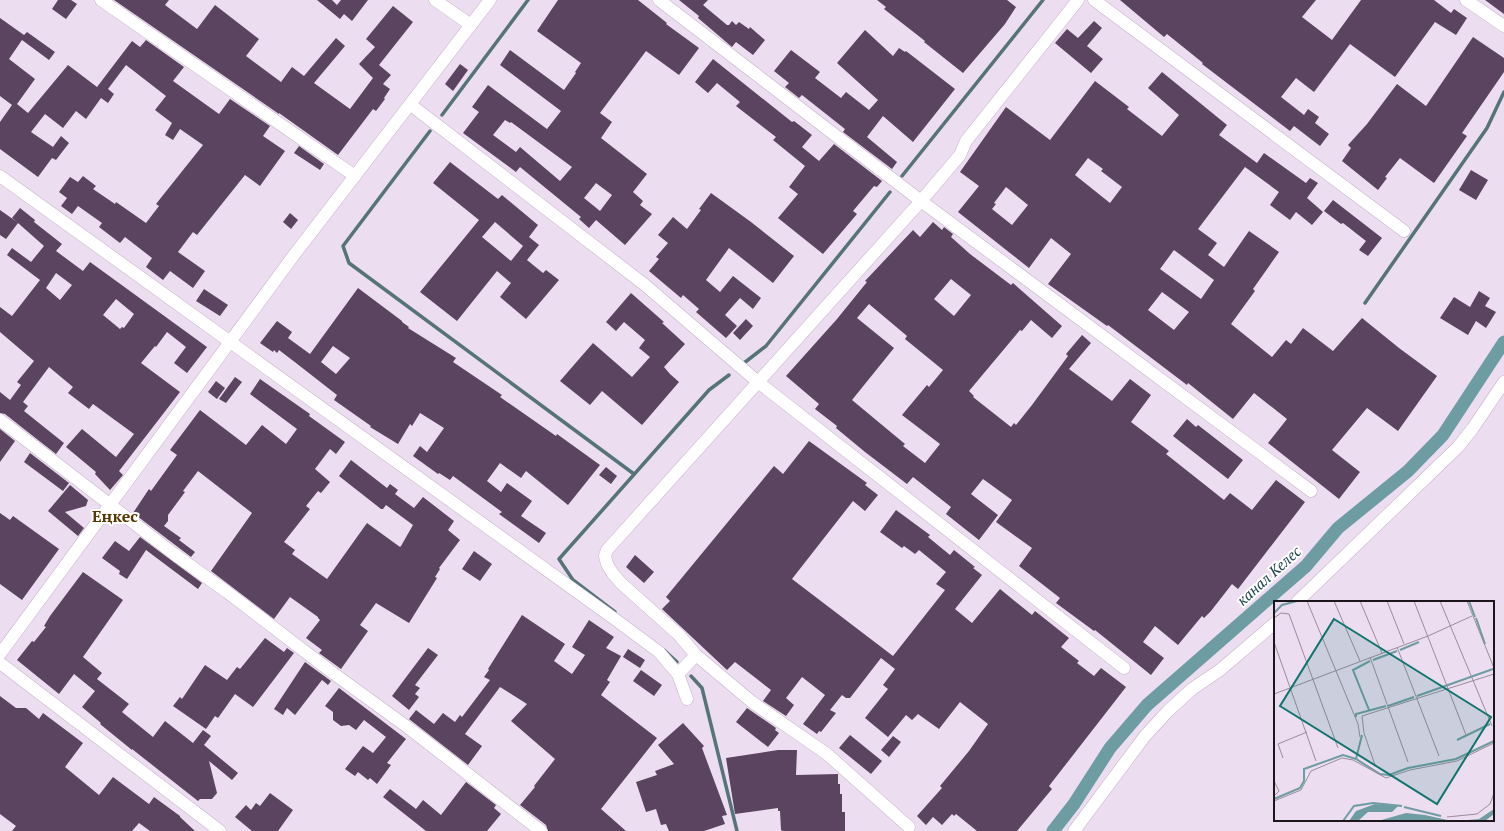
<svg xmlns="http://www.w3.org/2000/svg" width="1504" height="831" font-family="'PT Serif',serif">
<rect width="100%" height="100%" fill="#edddf0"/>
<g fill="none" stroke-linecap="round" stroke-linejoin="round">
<g stroke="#54747a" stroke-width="3.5">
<path d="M442,115L528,0"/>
<path d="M430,131L343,246L349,263L634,474"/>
<path d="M902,176L1043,0"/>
<path d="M1365,303L1487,128L1504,92"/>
<path d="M744,363L766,346L890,192"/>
<path d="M615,612L573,580L559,559L709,390L729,375"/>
<path d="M664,650L677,662"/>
<path d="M691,676L702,688L737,831"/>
</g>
<path stroke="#6d9da3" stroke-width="13" d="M1053,831L1074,804L1110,748L1147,705L1306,566L1338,528L1408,471L1443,435L1504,342"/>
</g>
<g fill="#5b445f" fill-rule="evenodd">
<path d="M58,0H71L77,4L66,19L52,9Z"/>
<path d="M114,0H169L165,5L197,29L215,5L259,39L246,56L281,82L292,67L304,76L336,38L345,46L314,83L350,109L373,78L359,64L375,47L366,39L393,6L413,22L379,65L391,75L383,84L390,89L384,98L385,99L376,111L373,109L338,155L279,113V114Z"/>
<path d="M317,0H332L337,5L341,0H368L352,21L344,14L340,19Z"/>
<path d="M558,0H638L667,23L666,24L699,48L679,75L646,51L600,113L612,122L601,138L647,174L633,192L643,201L640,205L652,214L625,245L596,220L589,228L579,219L581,217L520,167L516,172L463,133L479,112L472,107L488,85L547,129L561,111L500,65L510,50L564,90L576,73L575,72L581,63L537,31ZM505,120L510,123L511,122L572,167L560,181L520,147L516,152L493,135ZM596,183L612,195L600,211L584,198Z"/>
<path d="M679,0H708L703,5L727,25H729L732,21L736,25L739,22L749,29L750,27L765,40L753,55L736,42L732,47L698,18L699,16Z"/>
<path d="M877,0H1007L1016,7L1005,24L963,73L924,42L925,41L884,9L886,7Z"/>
<path d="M1120,0H1316L1302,17L1332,40L1361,0H1434L1451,13L1454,9L1467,18L1456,35L1435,22L1395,77L1350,44L1314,92L1296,78L1281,97L1304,115L1308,109L1319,117L1315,123L1329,134L1320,146L1294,126L1290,131L1202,64L1203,63L1167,34L1164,37Z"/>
<path d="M1485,0H1504V14Z"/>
<path d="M0,18L24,35L27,32L55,52L49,60L22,40L9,59L35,79L17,104L28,113L68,65L97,87L132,41L140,47L146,40L184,67L173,81L219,114L230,99L270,126L263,136L285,151L260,186L245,175L197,235L193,232L178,252L205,271L193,288L170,271L163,280L146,267L152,258L125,237L120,243L99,227L102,223L78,206L72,214L61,206L67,198L59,192L70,177L78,182L83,176L96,186L93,189L115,204L116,202L146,223L159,206L156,204L203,145L180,129L173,140L165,135L172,123L155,110L166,96L126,65L108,89L114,94L108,103L101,98L86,119L76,111L63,128L45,114L31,132L53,147L61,136L69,143L56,160L52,158L38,177L0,149V122L12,105L0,96Z"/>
<path d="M1094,21L1102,28L1087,46L1103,59L1091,73L1055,43L1067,29L1078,38Z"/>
<path d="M865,30L893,56L899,48L905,52L906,51L955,89L913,142L883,116L867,137L897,162L892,169L843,132L845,129L802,95L799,98L785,87L789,83L774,71L791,50L820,72L815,78L841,98L846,92L869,110L878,100L837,63Z"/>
<path d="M1473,37L1504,58V72L1462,133L1467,136L1434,183L1400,158L1385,177L1387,178L1378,190L1342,161L1351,148L1348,145L1367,124L1397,84L1426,106Z"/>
<path d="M713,59L792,122L794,121L812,135L802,147L819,161L834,144L882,181L877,187L874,186L853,211L857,214L823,254L778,218L798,194L789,187L805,166L773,140L776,137L736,106L740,102L717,83L708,93L695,82Z"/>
<path d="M460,64L468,70L453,91L445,84Z"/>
<path d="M1162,72L1227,125L1219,135L1257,163L1264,153L1306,183L1310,178L1318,183L1307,198L1323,212L1312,225L1296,212L1290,220L1270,205L1279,192L1245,167L1198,229L1217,243L1208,255L1224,267L1249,231L1279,252L1253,289L1255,291L1231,324L1272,357L1286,340L1291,344L1303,328L1333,351L1362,318L1399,348L1437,376L1398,431L1367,408L1332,450L1360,472L1339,499L1268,443L1287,419L1254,393L1233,419L1188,383L1187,385L1108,325L1107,326L1048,284L1071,254L1051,238L1029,268L958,212L979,186L960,172L1006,107L1050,140L1095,81L1129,107L1127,109L1162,136L1179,115L1148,88ZM1088,158L1103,169L1101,171L1122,187L1110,203L1075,175ZM1006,187L1028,205L1012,225L992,209L996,204L994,203ZM1174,250L1214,280L1201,299L1160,269ZM1162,292L1189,312L1174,330L1148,310Z"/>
<path d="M299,146L324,164L320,170L294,153Z"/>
<path d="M450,162L498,199L502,195L538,225L529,237L539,245L527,260L543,273L546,270L559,280L526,319L500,297L511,283L497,271L457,321L420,292L479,220L433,183ZM495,222L523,246L511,261L482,237Z"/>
<path d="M1471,170L1488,180L1476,200L1459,190Z"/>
<path d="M711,193L751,222L794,256L773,283L729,248L706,280L720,292L733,276L761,298L753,309L740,298L725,315L737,326L726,338L696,312L699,309L683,295L681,298L649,271L659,259L656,257L668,243L658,235L673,217L687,229L701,210L699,209Z"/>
<path d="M1333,200L1382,238L1368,256L1359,250L1366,241L1343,223L1341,224L1324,211Z"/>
<path d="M20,208L35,220L34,222L62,244L56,251L83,271L90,262L207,347L187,373L174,363L186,347L167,332L156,347L155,346L141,363L180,392L119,471L123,475L110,490L95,474L96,472L66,447L82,429L116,457L134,434L93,404L89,409L68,393L73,387L49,367L23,402L28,406L24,411L64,443L56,454L24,429L5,414L0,413V392L10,400L21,385L17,382L34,361L0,332V307L12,316L40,280L7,255L12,248L31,262L44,246L18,223L6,239L0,235V210L17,222L12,218ZM56,273L72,285L60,300L46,288ZM116,299L134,314L124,328L122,327L120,329L103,315Z"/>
<path d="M290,213L298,220L291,229L283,222Z"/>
<path d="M933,222L942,230L944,227L953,234L951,237L970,254L1011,285L1013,283L1062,326L1052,338L1031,320L1022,331L1020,330L969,391L974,396L973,397L1011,427L1014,423L1016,425L1032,405L1068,356L1066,354L1082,335L1091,343L1069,369L1112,401L1130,379L1151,395L1131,422L1169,451L1166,454L1224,500L1230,493L1252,510L1276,480L1305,502L1238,589L1232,584L1211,611L1204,618L1202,616L1178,645L1155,626L1143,642L1164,658L1151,675L1095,630L1094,631L1056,603L1060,598L1019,566L1032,548L996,522L1012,500L983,479L971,494L998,515L979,540L946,514L951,507L913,477L907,484L865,452L836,428L837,426L815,409L819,404L786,376L837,319L867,282L865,281L913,230L920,237ZM951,279L971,295L954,316L934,299ZM869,304L907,336L905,339L943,370L929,387L927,385L902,415L940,444L925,463L903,446L905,444L852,400L894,348L857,318Z"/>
<path d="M358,288L402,321V322L409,327L408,328L456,358L453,362L502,395L500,397L556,436L557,434L600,465L568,505L526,471L521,478L500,463L487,481L501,492L507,483L532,501L521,516L546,533L539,543L499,514L502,512L453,476L450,480L439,473L438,474L413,456L420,446L427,452L444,428L420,413L412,426L410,424L398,444L370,427L371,426L334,400L337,395L296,363L279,350L277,353L274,350L273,352L260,343L277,321L292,332L288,338L310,354ZM333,346L350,358L336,374L321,362Z"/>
<path d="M204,289L228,305L220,316L196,301Z"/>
<path d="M1479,291L1490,298L1485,306L1496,312L1486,328L1476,321L1468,335L1440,318L1454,297L1470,307Z"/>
<path d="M631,293L664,322L662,323L685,344L664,367L670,374L679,382L642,425L602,391L590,405L560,381L593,343L632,377L650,357L639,348L645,340L624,322L616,331L606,322Z"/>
<path d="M746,319L753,326L740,340L733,333Z"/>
<path d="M235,377L242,382L226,403L219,399Z"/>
<path d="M260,379L310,414L309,416L345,442L336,454L330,449L315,469L330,482L321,493L318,491L306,506L310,509L284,542L295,550L292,554L327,579L367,523L400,547L401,546L413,525L386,505L383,509H381L339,476L351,460L387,488L390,484L398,490L395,494L414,508L423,497L454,521L448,530L460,540L439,568L440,569L435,577L437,578L409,623L376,603L360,625L368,631L341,669L319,653L322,650L306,638L320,620L318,618V617L290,597L274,619L211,571L252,513L198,471L183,491L185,492L168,515V521L164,526L181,538L179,540L195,552L191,557L133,513L149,489L151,491L177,455L170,450L200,410L246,445L262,425L286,444L297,429L250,394Z"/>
<path d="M216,381L225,388L217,399L208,392Z"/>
<path d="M1187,419L1196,427L1198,425L1243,460L1228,479L1173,436Z"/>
<path d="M0,429L15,441L0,462Z"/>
<path d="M809,441L867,483L865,485L878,495L865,511L853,501L792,579L893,656L945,590L936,584L946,572L919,550L915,554L904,546L902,548L880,532L896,510L930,535L928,537L950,555L954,550L975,567L973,568L982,575L955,609L972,623L1000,589L1032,615L1035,611L1069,638L1061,647L1079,661L1077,663L1094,676L1101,668L1126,687L1049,786L1052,789L1017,831H977L956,814L954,816L952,814L942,825L933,817L926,825L917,816L942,788L940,786L969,751L988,724L960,702L939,729L918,714L912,720L906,715L888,737L865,718L888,689L883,685L895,669L881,658L850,698H846L842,695L830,710L836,713L821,732L819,731L817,734L803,724L825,695L802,677L786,698L794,705L786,716L763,701L771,690L735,662L727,670L662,609L670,601L666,597L774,466L783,474Z"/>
<path d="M30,453L69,483L63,491L24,462Z"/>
<path d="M606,467L617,476L611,484L599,475Z"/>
<path d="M70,485L88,500L86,506L65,512L84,528L78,536L48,511Z"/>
<path d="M0,513L10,520L13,516L59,549L22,600L0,584Z"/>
<path d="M140,537L202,583L198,589L146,550L127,579L119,574L120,571L102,558L115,541L129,551Z"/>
<path d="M474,551L492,564L480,581L462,569Z"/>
<path d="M635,555L654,572L644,583L626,567Z"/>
<path d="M83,572L123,600L83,657L102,673L97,679L129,704L122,712L153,737L165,721L193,743L203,730L211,736L204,745L238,773L232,780L209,761L217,793L212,799H200L198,801L132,749V750L100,724L101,723L82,707L95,691L74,674L59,694L17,660L32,641L34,642L46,627L44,626L50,616Z"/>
<path d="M522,615L565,644L554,661L572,674L585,655L572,647L589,620L614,637L606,648L621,656L607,680L610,682L601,695L657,738L601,809L626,831H548L546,825L520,805L535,787L534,786L555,759L511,721L527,704L500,687L465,734L482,746L468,765L409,719L416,710L434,724L443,713L455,722L460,715L462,717L490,680L484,677L489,670L488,669Z"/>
<path d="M265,638L284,652L287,648L294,653L253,707L235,694L218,718L215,716L206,729L173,706L180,697L182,699L205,665L227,680L237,667L240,669Z"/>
<path d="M428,648L438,655L415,685L420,688L415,694L419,697L409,710L392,696Z"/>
<path d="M628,649L645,660L640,668L623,657Z"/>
<path d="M305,662L331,681L328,685L322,680L295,715L287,708L283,715L274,709Z"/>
<path d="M641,670L662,685L654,696L633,681Z"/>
<path d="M339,688L406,739L387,763L391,765L377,784L370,778L368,780L358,772L355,776L345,769L363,746L373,753L386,737L364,720L356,730L349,725L341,726L333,720V712L325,706Z"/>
<path d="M0,696L16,708H26L39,719L43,713L83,743L65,767L99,795L113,777L149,804L154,797L180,816V817L195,831H150L139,823L132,831H12L16,826L0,814Z"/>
<path d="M747,708L776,728L775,730L779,733L768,747L736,722Z"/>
<path d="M683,723L704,746L702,748L727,815L722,816L725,824L704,831H669L666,824L661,825L656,809L646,812L636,782L657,775L655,771L674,764L658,745Z"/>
<path d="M850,735L882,761L871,774L839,748Z"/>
<path d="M893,736L901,742L889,757L881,750Z"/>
<path d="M778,750H797L796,775L838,774V784H840V794H842V812H845V831H783L781,830L780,811H778V808L735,814L726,758Z"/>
<path d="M466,782L496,805L494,808L501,814L487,831H426L383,797L390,789L416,809L423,800L441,815Z"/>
<path d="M270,793L293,810L278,831H252L235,817L246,805L251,810L256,803L260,806Z"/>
</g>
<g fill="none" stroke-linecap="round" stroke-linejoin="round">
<g stroke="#c3b4c6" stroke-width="13">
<g id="minor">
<path d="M101,0L355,176"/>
<path d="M435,0L471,25"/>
<path d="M659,0L921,201L1311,491"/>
<path d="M1094,0L1404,231"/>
<path d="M1466,0L1504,26"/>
<path d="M411,105L645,285L758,382L1124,668"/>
<path d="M0,176L616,620L659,652L678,674L687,699"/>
<path d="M0,420L174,554L227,592L333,673L410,729L541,831"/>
<path d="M1297,602L1458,447L1473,428L1504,382"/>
<path d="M0,654L294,255L490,0"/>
<path d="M0,663L220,831"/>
<path d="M678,674L696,655"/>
<path d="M909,827L827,754L752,702L696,655L679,635L622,584L613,574L607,564L605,556L607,550L921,201L960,155L966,141L1078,0"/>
<path d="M1074,831L1145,736L1168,711L1192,689L1220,670L1275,623"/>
</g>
</g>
<use href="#minor" stroke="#fff" stroke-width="12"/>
</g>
<g text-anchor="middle" stroke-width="4" stroke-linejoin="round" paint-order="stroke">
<g font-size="15" font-style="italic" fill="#17444a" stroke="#fff">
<text transform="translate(1269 576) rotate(-42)" y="5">канал Келес</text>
</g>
<g font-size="16" font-weight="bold" fill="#583800" stroke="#fff">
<text x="115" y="522">Еңкес</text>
</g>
</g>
<g transform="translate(1274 601)">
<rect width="220" height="220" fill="#edddf0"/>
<path d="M101,203L124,205L118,211H94L84,220H75L82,210ZM220,208V213L211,220H184L205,218ZM132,212L151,214L178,220H104Z" fill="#6d9da3"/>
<path fill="none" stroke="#6d9da3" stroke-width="2" d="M195,0L201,16M0,12L8,4L23,0M202,17L211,43M126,49L145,41M99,59L123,50M143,95L219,68M114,105L140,96M95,109L79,69L96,60M82,116V113L112,105M183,139L216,123M82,158L88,134M0,198L26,187L30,180V168L69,154L82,158L106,173L115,174L134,167L182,158L220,140M130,206L167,215M69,220L80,205L99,202L128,205"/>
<path fill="none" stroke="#998d9b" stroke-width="1" d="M33,0L84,123L86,136M60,0L86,60M86,0L108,52M113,0L130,43M140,0L192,134M166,0L218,125M193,0L220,67M0,17L7,12L15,13L64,147M0,41L42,160M123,46L165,155M96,56L134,161M0,93L154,35L198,15M9,157L4,143L33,131M101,164L90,132L88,115L220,73M0,180L5,190L0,195M0,200L27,189L37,170L68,157L79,159L112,177L136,169L183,160L220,142M173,216L203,213L216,203L220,192"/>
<path fill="#0f766e" fill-opacity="0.15" stroke="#0f766e" stroke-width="2" d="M60,18L217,116L163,203L6,105Z"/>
<rect width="220" height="220" fill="none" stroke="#1b161c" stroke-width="2"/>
</g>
</svg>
